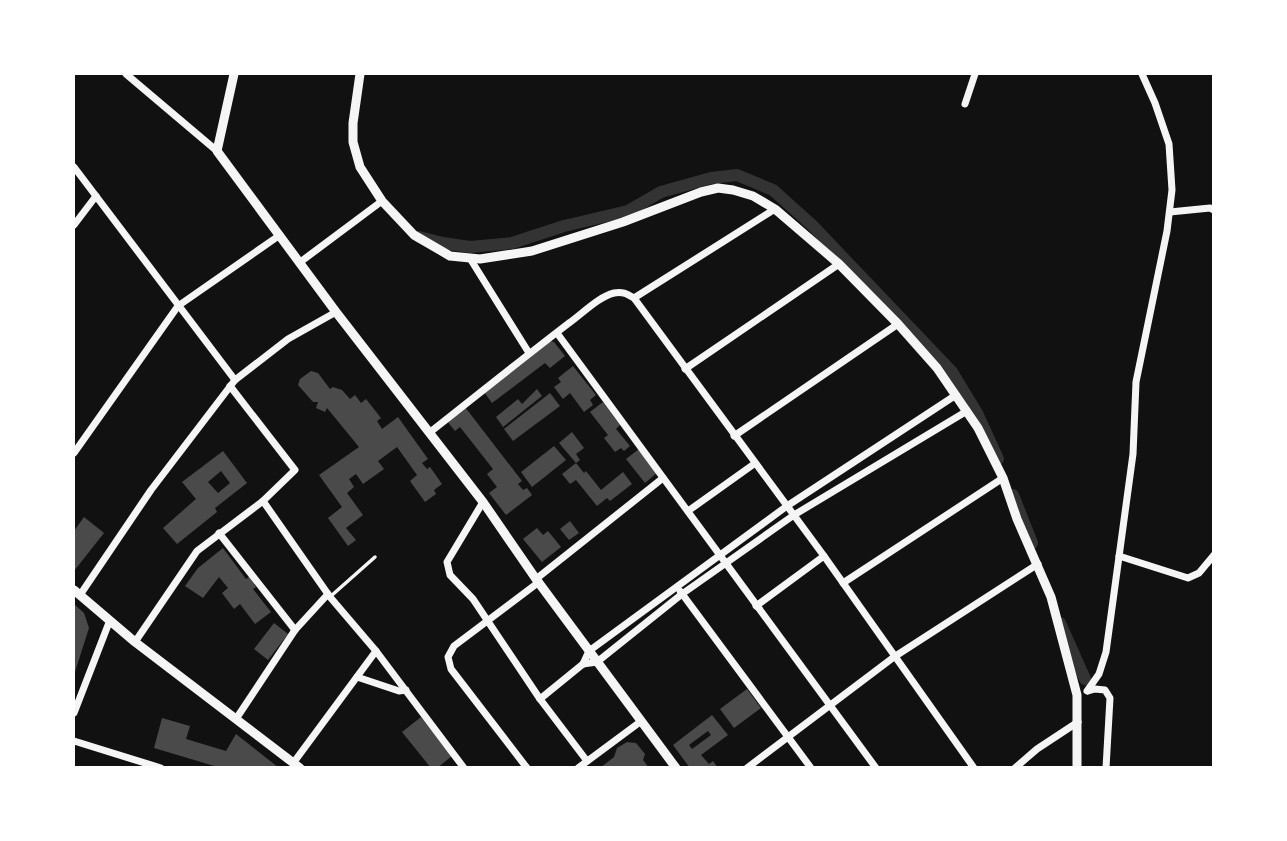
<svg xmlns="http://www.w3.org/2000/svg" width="1287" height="841" font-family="Rubik,sans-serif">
<rect width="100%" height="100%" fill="#111"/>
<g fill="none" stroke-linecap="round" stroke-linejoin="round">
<g stroke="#333" stroke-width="12">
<path d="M419,237L443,243L470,247L512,243L564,226L628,211L661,192L711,178L737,175L773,190L812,225L952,372L977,413L998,459"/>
<path d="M1013,495L1032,543"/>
<path d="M1060,623L1085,679"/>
</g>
</g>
<g fill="#4a4a4a" fill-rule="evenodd">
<path d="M550,341L554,342L565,356L550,368L545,363L492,403L484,392Z"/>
<path d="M573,366L596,395L590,400L593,405L584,412L570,393L563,399L554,387L561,382L558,378Z"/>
<path d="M311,371L318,373L330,389L333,387L342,390L350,399L355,395L361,403L366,399L381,418L377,421L382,429L398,417L428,459L422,463L427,469L430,467L442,484L434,490L436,494L425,502L410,481L417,475L397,447L378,461L384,469L363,484L356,474L349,479L354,487L347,493L363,515L346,528L356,540L348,546L328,518L342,507L319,475L359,447L327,408L325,412L316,408L318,402H313L298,385L300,379Z"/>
<path d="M537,389L542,396L503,427L496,417L518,399L522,404Z"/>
<path d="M550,393L560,406L513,441L504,429Z"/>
<path d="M603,402L620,425L616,429L630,446L624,451L621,448L615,452L604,438L608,435L590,412Z"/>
<path d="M465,407L522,481L518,484L523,490L527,488L532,495L506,515L489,493L497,487L487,474L493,469L460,427L455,431L447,421Z"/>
<path d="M572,432L584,448L576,454L580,460L576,463L559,443Z"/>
<path d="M554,446L566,460L532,487L521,472Z"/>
<path d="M639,449L658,472L645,483L626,459Z"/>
<path d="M223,451L247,483L215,508L217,512L177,544L163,528L196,499L182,482ZM221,471L230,483L218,493L208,482Z"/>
<path d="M576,463L584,473L586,471L601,490L623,472L632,484L610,501L607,498L597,506L576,480L570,484L562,474Z"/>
<path d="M84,517L104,533L74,571V531Z"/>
<path d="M570,521L579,533L569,540L560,529Z"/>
<path d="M537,528L543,535L548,531L561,547L542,562L523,539Z"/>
<path d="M223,548L246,579L249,577L256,587L253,589L271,612L255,624L240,604L234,609L222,593L228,588L219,577L203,598L185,586L198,568Z"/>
<path d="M74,604L84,613L89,628L74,675Z"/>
<path d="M274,623L288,634L268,660L254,649Z"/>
<path d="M747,689L761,708L734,728L720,709Z"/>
<path d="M712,715L728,735L701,755L709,764L713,761L718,768H690L673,745ZM708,731L711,735L692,749L689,745Z"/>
<path d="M421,717L452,756L437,768H431L402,732Z"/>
<path d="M162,718L190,726L186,739L226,751L236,734L279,768H221L154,748Z"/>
<path d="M627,742L636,743L645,754L643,760L649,768H600L614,757L617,748Z"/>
</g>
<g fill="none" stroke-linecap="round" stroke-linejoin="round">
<path stroke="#f5f5f5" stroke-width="3.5" d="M331,596L375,557"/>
<g stroke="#f5f5f5" stroke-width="7">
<path d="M126,74L217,151"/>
<path d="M965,104L975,74"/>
<path d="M74,167L235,380"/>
<path d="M1170,212L1210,208L1214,210"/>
<path d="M74,225L96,196"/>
<path d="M471,260L529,353"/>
<path d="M299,263L382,201"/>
<path d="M634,298L775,209"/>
<path d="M557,333L876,768"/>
<path d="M685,369L839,264"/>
<path d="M429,433C476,396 522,359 569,323C582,314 598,297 614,293C622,291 627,294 634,298L824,556L974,768"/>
<path d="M734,436L898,324"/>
<path d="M74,453L178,306L280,235"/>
<path d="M263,501L330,597L376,651L464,768"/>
<path d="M483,502L447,562L450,575L473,599L540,699L587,761"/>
<path d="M688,511L754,464"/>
<path d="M219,533L295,630"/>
<path d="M1119,556L1188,578L1199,573L1214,555"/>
<path d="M536,579L663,478"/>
<path d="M843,583L1003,478"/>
<path d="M680,591L811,768"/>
<path d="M80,595L151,490L235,380L288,339L336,312"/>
<path d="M756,606L824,556"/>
<path d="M135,642L197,551L263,501L295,470L230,386"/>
<path d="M583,664L589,651L787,506L956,395"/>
<path d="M357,677L399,691L406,690"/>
<path d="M1087,691L1099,674L1106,652L1133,454L1136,382L1167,231L1172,190L1169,144L1155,103L1142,74"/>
<path d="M1088,691L1095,689L1105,690L1110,698L1106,768"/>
<path d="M540,699L583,664L597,662L682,594L794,515L967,411"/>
<path d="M74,713L110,620"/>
<path d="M236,719L295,630L328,594"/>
<path d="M74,741L161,768"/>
<path d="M294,762L376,651"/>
<path d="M527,768L451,669L448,657L454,646L539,582"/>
<path d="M578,768L640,722"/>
<path d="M747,768L894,657L1038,564"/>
<path d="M1015,768L1037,749L1078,722"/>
</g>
<g stroke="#f5f5f5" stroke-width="9">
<path d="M234,74L217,151L336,312L483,502L536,579L676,768"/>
<path d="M360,74L353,123V142L360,167L382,201L414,235L450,256L480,259L532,251L623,222L701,192L718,188L733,190L753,196L775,209L839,264L898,324L937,368L978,428L1003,478L1017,519L1051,597L1077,695V768"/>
<path d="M74,590L135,642L300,768"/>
</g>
</g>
<rect width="1287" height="841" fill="none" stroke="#ffffff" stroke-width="150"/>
</svg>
